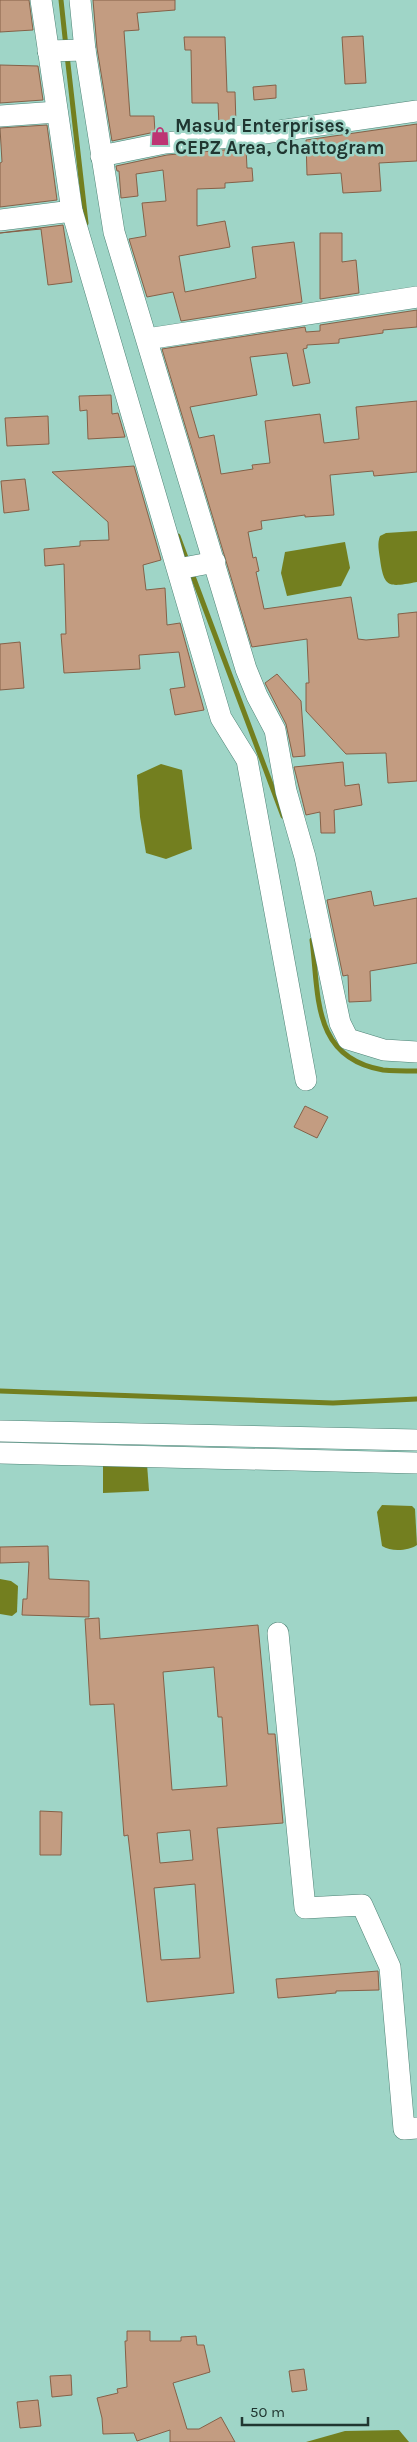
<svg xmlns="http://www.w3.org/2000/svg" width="417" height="2442" font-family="Karla,sans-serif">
<rect width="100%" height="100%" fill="#9fd5c7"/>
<g fill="#737f1f">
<path d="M417,531V582C389,587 384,589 380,559C379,551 377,543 380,536L386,533Z"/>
<path d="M345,542L350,568L341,586L287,596L281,573L285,552Z"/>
<path d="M161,764L182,770L192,849L166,859L146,853L140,817L137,775Z"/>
<path d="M147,1464L149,1491L103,1493V1466Z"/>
<path d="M382,1505L412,1506L415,1509L417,1545C408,1551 391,1552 382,1546L377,1512Z"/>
<path d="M0,1579L11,1581L18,1586L17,1612L12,1616L0,1614Z"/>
<path d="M399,2430L409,2442H306L345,2431Z"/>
</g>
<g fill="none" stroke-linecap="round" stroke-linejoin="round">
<g stroke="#737f1f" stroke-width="5">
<path d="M61,0L66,47"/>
<path d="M67,55L86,223"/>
<path d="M178,536L188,563"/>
<path d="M191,571L283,816"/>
<path d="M312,940C319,996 312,1058 383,1070C394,1071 406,1071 417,1071"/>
<path d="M0,1391L333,1403L417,1399"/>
</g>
</g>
<g fill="#c39c81" stroke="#856148" fill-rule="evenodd">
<path d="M0,0H29L33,30L0,32Z"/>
<path d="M93,0H175V10L137,13L139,30L124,31L130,116H154L155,132L112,141L97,48Z"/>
<path d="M363,36L366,83L345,84L342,37Z"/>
<path d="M184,37H225L227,92H235L236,124L219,125L218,103H192L191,50H185Z"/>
<path d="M0,65L38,66L43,100L0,103Z"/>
<path d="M276,85V98L254,100L253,87Z"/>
<path d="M417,124V161L379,163L381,191L343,193L341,173L307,175L306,140Z"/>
<path d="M47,125L57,200L0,207V163L2,162L0,128Z"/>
<path d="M246,148L247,168H252L253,181L225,183V188L197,189V226L225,221L230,247L179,256L185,292L256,278L252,247L294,242L302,302L181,321L173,292L147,297L129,239L146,236L142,203L166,201L163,170L136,174L138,196L121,198L119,171H117L116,166L167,155Z"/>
<path d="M63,225L72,282L48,285L41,229L0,233Z"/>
<path d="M320,233H342V262L356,260L359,293L320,299Z"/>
<path d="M417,310V327L383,330V333L339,339V343L307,345V348L303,349L310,383L293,386L287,353L250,357L257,395L190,407L199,438L214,435L221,474L253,469L252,465L270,463L265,421L320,414L324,443L359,439L356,407L417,401V472L374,476L373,471L330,475L334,515L305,517V515L261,521L262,529L248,532L253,558L256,557L259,571L256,572L264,609L351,597L358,639L366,640L399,637L398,614L417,612V781L388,783L386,753L346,754L306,711V683H309L307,639L252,647L162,349L305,327L306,332L320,331V325Z"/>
<path d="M111,395L112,414L118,413L125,437L88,439L87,410L80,411L79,396Z"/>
<path d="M48,416L49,444L7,446L5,418Z"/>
<path d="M134,466L160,556L161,560L143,565L146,590L165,588L167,625L180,623L204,710L175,715L170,689L185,687L179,652L139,655L140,669L64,673L61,634H66L64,564L45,566L44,549L80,546V541L109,540L108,522L52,472Z"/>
<path d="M25,479L29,510L4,513L1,481Z"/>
<path d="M20,642L24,688L0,690V644Z"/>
<path d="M277,674L301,701L305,756L293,757L286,724L265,683Z"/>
<path d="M343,762L345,786L359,784L362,805L334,810L335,833H321L320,812L306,815L294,767Z"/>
<path d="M371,891L374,906L417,898V963L370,971L371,1001L349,1002L348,975L343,976L327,900Z"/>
<path d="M305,1106L328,1117L317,1138L294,1127Z"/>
<path d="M48,1546L49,1579L89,1581V1617L22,1615L23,1599H27L29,1562L0,1563V1547Z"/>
<path d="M99,1618L100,1639L258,1625L268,1734H275L283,1823L217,1828L234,1993L147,2002L128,1835L124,1836L114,1704L90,1705L85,1619ZM214,1667L218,1717H222L227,1786L172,1790L163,1672ZM190,1830L193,1860L160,1863L157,1833ZM195,1884L200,1958L161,1960L154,1888Z"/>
<path d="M40,1811L62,1812L61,1855H40Z"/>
<path d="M378,1971L379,1990L336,1991V1993L278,1998L276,1979Z"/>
<path d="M127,2331H150V2341H181V2337L196,2336L197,2345H204L210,2372L173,2383L187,2429H199L221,2417L235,2442H170V2430L137,2441L134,2433L103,2434L102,2418L97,2398L118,2393L117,2389L127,2387L125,2341H127Z"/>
<path d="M304,2369L307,2390L292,2392L289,2371Z"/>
<path d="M71,2375L72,2395L52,2397L50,2376Z"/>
<path d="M38,2400L41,2426L20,2428L17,2402Z"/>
</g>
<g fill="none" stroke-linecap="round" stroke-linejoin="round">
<g stroke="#4f8376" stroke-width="22">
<g id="minor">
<path d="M41,0L72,211L221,718L247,760L306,1080"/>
<path d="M80,0L85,50L114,232L246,669L257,696L275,730L286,791L305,857L340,1023L348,1039L384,1050L417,1052"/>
<path d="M48,51L85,50"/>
<path d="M0,116L57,112"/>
<path d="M101,156L165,143L251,135L417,111"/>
<path d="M0,220L72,211"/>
<path d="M147,339L417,297"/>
<path d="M178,569L215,562"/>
<path d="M0,1431L417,1440"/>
<path d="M0,1453L417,1463"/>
<path d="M278,1633L305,1908L362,1905L390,1967L404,2129L417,2128"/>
</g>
</g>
<use href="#minor" stroke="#fff" stroke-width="21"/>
</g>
<defs>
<g id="shop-bare" transform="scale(1.5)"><path d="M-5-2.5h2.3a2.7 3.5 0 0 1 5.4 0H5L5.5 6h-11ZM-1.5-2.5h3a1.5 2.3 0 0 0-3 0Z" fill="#bd3573" stroke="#9fd5c7" stroke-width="2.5" paint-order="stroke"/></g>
</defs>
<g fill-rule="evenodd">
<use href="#shop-bare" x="160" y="136"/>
</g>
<g text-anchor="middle" stroke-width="5" stroke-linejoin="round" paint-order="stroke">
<g font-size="19" font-weight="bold" fill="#203631" stroke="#9fd5c7" text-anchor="start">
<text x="175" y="132">Masud Enterprises,<tspan x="175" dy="22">CEPZ Area, Chattogram</tspan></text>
</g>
</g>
<path d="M242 2417v8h126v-8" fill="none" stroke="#203631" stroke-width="2.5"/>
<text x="250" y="2417" font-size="15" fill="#203631" stroke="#9fd5c7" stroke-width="4" paint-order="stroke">50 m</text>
</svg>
